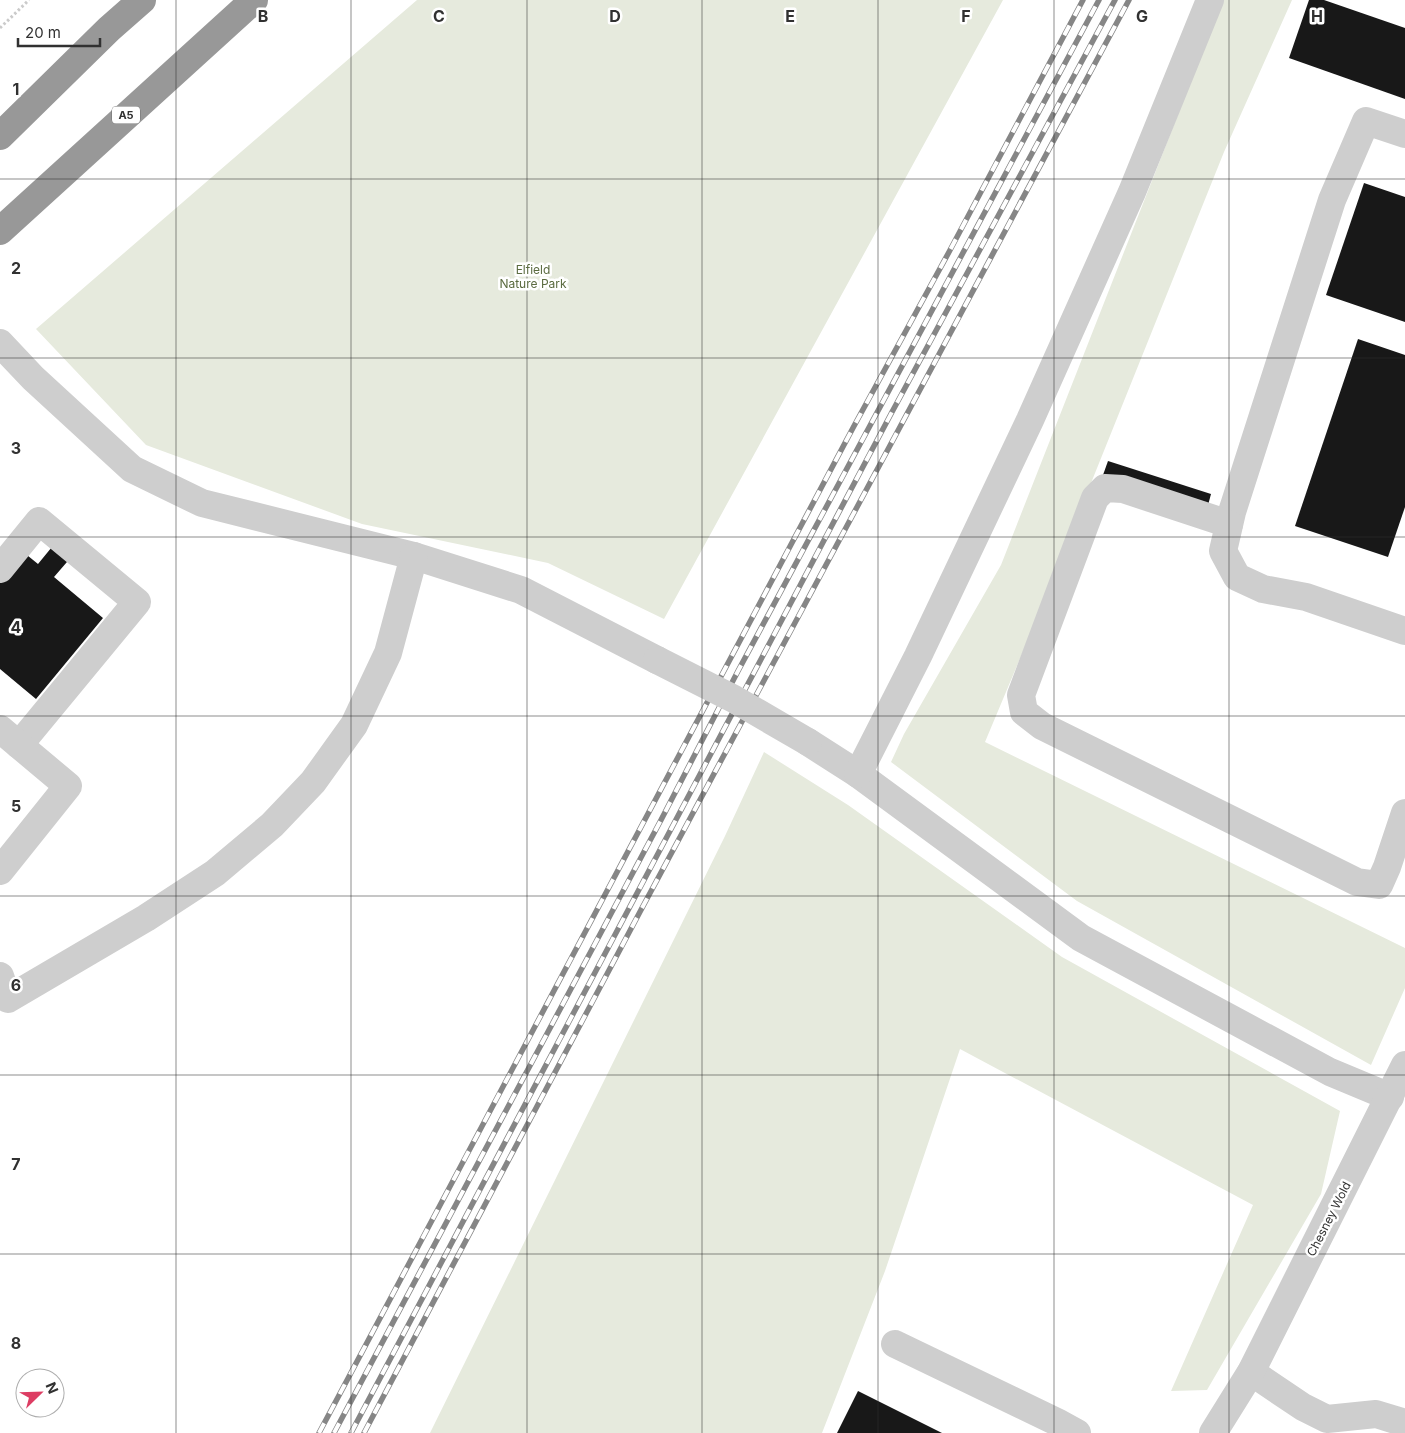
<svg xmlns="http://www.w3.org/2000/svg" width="1405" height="1433" font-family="Inter,sans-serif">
<rect width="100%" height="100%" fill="#fff"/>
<g fill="#e6eadd">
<path d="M417,0H1003L664,619L548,563L362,524L146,445L36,329Z"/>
<path d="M1223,0H1292L1224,152L1034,625L985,742L1405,948V988L1371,1065L1077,901L891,762L904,734L1001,565Z"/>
<path d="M764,752L848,805L1062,957L1340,1111L1321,1194L1207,1390L1171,1391L1253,1205L960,1049L885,1271L822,1433H430L725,836Z"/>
</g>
<g fill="#181818">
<path d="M1309,0H1324L1405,28V99L1289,58Z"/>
<path d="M1364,183L1405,197V322L1326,295Z"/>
<path d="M1358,339L1405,355V507L1388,557L1295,526Z"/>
<path d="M1108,461L1211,494L1207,509L1103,475Z"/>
<path d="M56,542L73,555L54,577L103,618L36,699L0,669V577L22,551L38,564Z"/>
<path d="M858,1391L942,1433H837Z"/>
</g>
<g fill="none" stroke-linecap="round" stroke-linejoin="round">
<path stroke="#cbcbcb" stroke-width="3" stroke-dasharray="2.5 2.5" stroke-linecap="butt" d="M0,28L29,0"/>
<g stroke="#cecece" stroke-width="28">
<path d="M1405,134L1366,121L1332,200L1232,512L1223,551L1237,577L1263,589L1306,597L1405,631"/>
<path d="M0,343L33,378L132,469L202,503L414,556L521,590L657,660"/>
<path d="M1229,524L1123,489L1105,488L1095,498L1021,695L1024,712L1042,726L1357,882L1379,885L1387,867L1405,813"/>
<path d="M0,569L39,521L137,602L19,745"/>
<path d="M0,729L68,786L0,871"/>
<path d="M808,742L858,774L1081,938L1330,1072L1390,1097"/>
<path d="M858,774L918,656L1030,420L1132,192L1210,0"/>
<path d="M0,976L8,999L146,918L215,873L272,825L313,782L354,725L388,653L414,556"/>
<path d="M895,1344L1057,1422L1077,1433"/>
<path d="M1251,1372L1303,1407L1327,1419L1376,1414L1405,1423"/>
<path d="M1213,1433L1251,1372L1405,1065"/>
</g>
<g stroke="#989898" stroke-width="28">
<path d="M0,136L109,29L142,0"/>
<path d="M0,231L254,0"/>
</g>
<g stroke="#868686" stroke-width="5.5">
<g id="rail">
<path d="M319,1433L854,426L949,252L1083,0"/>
<path d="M334,1433L661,820L738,671L1099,0"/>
<path d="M351,1433L892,412L1115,0"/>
<path d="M364,1433L642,908L1129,0"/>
</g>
</g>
<use href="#rail" stroke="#fff" stroke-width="4" stroke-dasharray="11" stroke-linecap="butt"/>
<path stroke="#cecece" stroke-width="28" d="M657,660L734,699L808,742"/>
</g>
<path fill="none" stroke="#313131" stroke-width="1" stroke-opacity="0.55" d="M176,0V1433M351,0V1433M527,0V1433M702,0V1433M878,0V1433M1054,0V1433M1229,0V1433M0,179H1405M0,358H1405M0,537H1405M0,716H1405M0,896H1405M0,1075H1405M0,1254H1405"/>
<g text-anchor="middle" stroke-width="5" stroke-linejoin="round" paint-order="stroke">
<rect fill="#fff" stroke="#6f6f6f" stroke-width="1" x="112" y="106.5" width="28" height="17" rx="4"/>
<g font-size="11" font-weight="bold" fill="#313131">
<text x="126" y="119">A5</text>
</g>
<g font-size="12" fill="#5b6b40" stroke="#fff">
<text x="533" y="274">Elfield<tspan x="533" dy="14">Nature Park</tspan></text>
</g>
<g font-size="12" fill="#313131" stroke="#fff">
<text transform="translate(1329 1219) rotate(-63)" y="4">Chesney Wold</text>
</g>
</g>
<g font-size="16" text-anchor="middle" font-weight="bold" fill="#313131" stroke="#fff" stroke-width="5" stroke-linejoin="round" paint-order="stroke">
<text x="263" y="22">B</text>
<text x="439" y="22">C</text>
<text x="615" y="22">D</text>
<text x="790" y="22">E</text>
<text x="966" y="22">F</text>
<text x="1142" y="22">G</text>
<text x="1317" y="22">H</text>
<text x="16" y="95">1</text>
<text x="16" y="274">2</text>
<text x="16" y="454">3</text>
<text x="16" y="633">4</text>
<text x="16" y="812">5</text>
<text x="16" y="991">6</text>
<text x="16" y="1170">7</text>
<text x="16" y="1349">8</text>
</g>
<g transform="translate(40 1393) rotate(67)"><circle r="24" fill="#ffffff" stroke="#adadad"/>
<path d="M0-4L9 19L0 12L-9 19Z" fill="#dd3d63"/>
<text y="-8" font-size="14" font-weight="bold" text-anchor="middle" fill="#313131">N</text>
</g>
<path d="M18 38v8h82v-8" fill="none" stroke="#313131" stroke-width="2.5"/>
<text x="25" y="38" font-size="15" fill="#313131" stroke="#ffffff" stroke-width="4" paint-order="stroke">20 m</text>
</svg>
